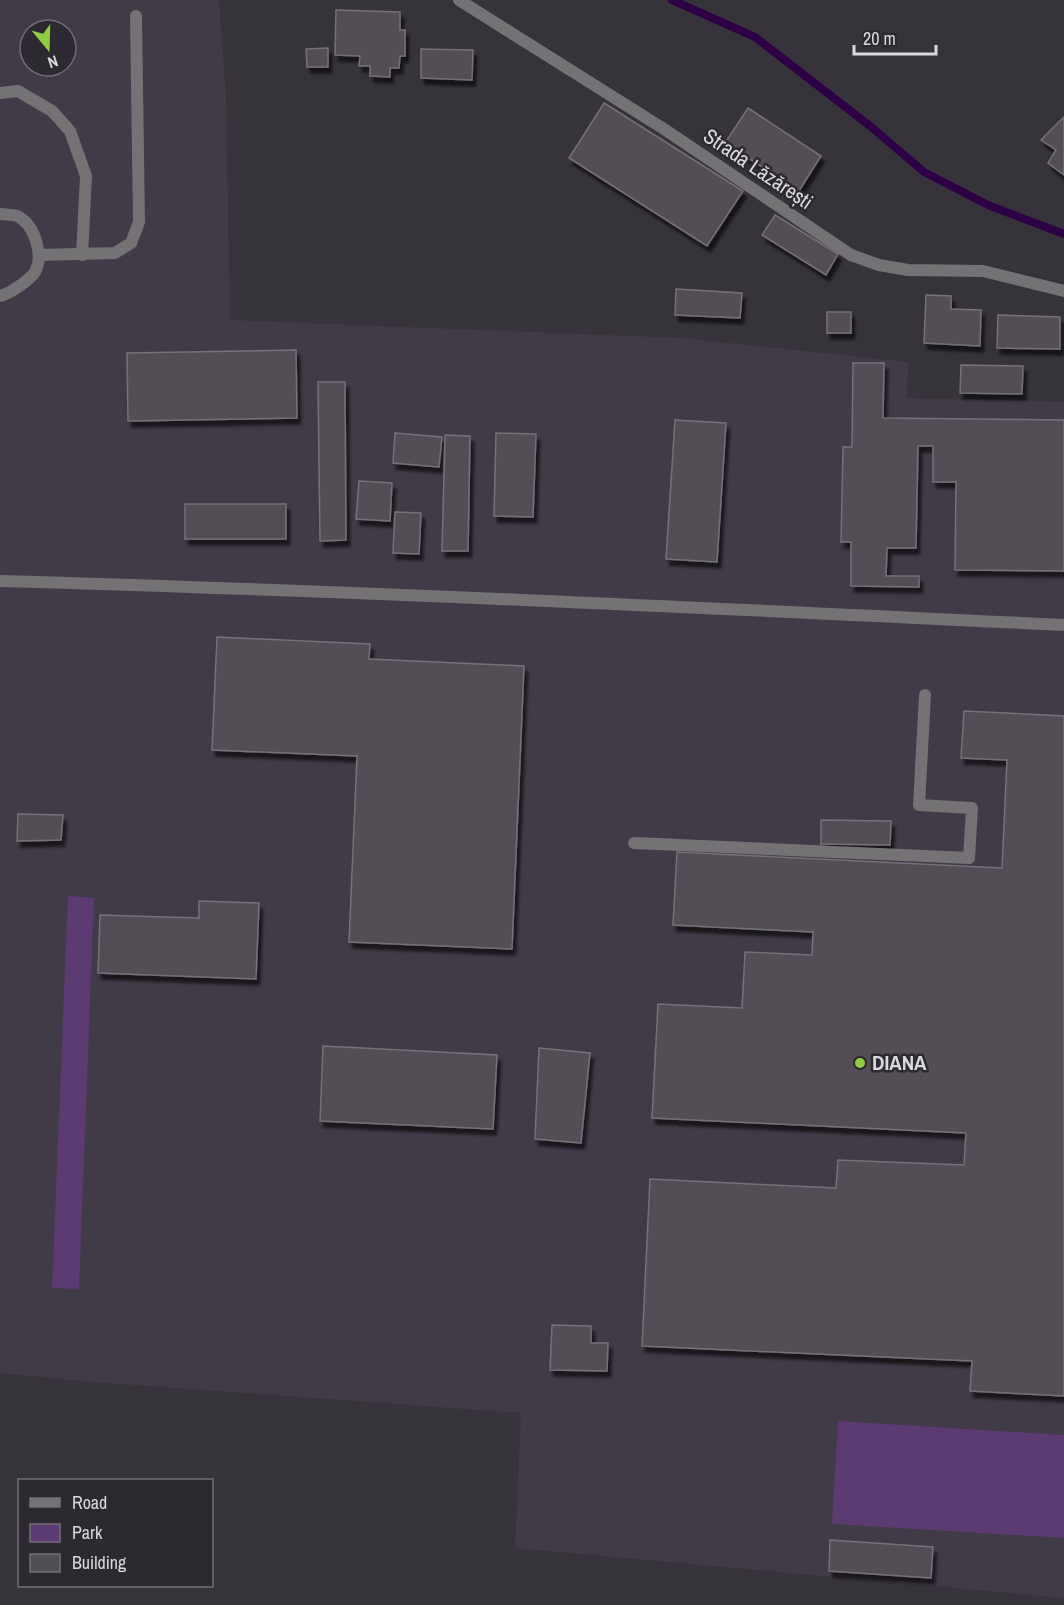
<svg xmlns="http://www.w3.org/2000/svg" width="1064" height="1605" font-family="'Archivo Narrow',sans-serif">
<defs>
<filter id="shadow"><feDropShadow dx="3.5" dy="6" stdDeviation="1.5" flood-color="#0009"/></filter>
</defs>
<rect width="100%" height="100%" fill="#37333a"/>
<path fill="#413a47" fill-rule="evenodd" d="M0,0H219L226,96L230,320L682,338L908,362L907,398L1064,402V1598L515,1548L521,1413L80,1381L0,1373ZM30,30H66V66H30Z"/>
<g fill="#5c3b72">
<path d="M68,896L94,898L79,1289L52,1288Z"/>
<path d="M838,1421L1064,1435V1538L832,1524Z"/>
</g>
<g fill="none" stroke-linecap="round" stroke-linejoin="round">
<path stroke="#2d0045" stroke-width="8" d="M672,0L755,37L870,126L924,172L988,205L1064,234"/>
</g>
<g fill="#524e56" stroke="#757179" stroke-width="1.5" filter="url(#shadow)">
<path d="M336,10L400,12V30H405V56H400L399,68H390V77L370,76V66H359L360,56L335,55Z"/>
<path d="M328,48V67H307L306,49Z"/>
<path d="M421,49L473,50L472,80L421,78Z"/>
<path d="M604,103L743,191L707,246L569,158Z"/>
<path d="M748,108L821,156L799,191L725,143Z"/>
<path d="M1064,117V175L1048,163L1056,150L1041,140Z"/>
<path d="M775,215L838,254L826,275L762,235Z"/>
<path d="M676,289L742,293L740,318L675,315Z"/>
<path d="M926,295L951,296V309L981,310L980,346L924,343Z"/>
<rect x="827" y="312" width="24" height="21"/>
<path d="M998,315L1060,317V349L997,348Z"/>
<path d="M296,350L297,418L128,421L127,353Z"/>
<path d="M853,363H884L883,418L1064,420V571L955,570L956,482H933V446H918L916,548H887L886,576H919V587L851,586V542H841L843,447H852Z"/>
<path d="M961,365L1023,366L1022,394L960,393Z"/>
<path d="M318,382H345L346,540L320,541Z"/>
<path d="M675,420L726,423L717,562L666,559Z"/>
<path d="M395,433L442,437L439,467L393,463Z"/>
<path d="M496,433L536,434L533,517L494,516Z"/>
<path d="M445,435L470,436L468,551H442Z"/>
<path d="M359,481L392,483L390,521L356,519Z"/>
<rect x="185" y="504" width="101" height="35"/>
<path d="M395,512L421,513L419,554L393,553Z"/>
<path d="M217,637L370,644L369,659L524,666L512,949L349,942L357,756L212,750Z"/>
<path d="M964,711L1064,716V1396L970,1391L972,1361L642,1346L650,1179L836,1188L838,1160L964,1165L966,1133L652,1118L658,1004L742,1008L745,952L812,955L813,932L673,925L677,852L1002,868L1007,760L961,758Z"/>
<path d="M18,814L63,815L61,840L17,841Z"/>
<path d="M821,820L891,821L890,845L821,844Z"/>
<path d="M199,901L259,903L256,979L98,973L100,915L199,918Z"/>
<path d="M323,1046L497,1055L493,1129L320,1121Z"/>
<path d="M539,1048L590,1053L581,1143L535,1139Z"/>
<path d="M552,1325L591,1326V1343H608L607,1371L550,1370Z"/>
<path d="M830,1540L933,1547L931,1578L829,1571Z"/>
</g>
<g fill="none" stroke-linecap="round" stroke-linejoin="round">
<g stroke="#747275" stroke-width="12">
<path d="M0,93L18,91L52,111L70,131L86,176L82,255"/>
<path d="M0,214C5,215 14,214 19,217C35,226 44,256 35,272C30,280 9,294 0,296"/>
<path d="M39,255L115,253L131,243L139,222L136,16"/>
<path d="M634,843L969,858L972,808L919,805L925,695"/>
</g>
<g stroke="#747275" stroke-width="12">
<path d="M459,0L664,129L851,255L879,265L908,270L983,271L1064,291"/>
<path d="M0,581C355,591 709,608 1064,625"/>
</g>
</g>
<circle fill="#90cd41" stroke="#2c2930" stroke-width="2" cx="860" cy="1063" r="6"/>
<g text-anchor="middle" stroke-width="5" stroke-linejoin="round" paint-order="stroke">
<g font-size="21" fill="#dbd9de" stroke="#2c2930">
<text transform="translate(758 169) rotate(34)" y="7">Strada Lăzărești</text>
</g>
<g font-size="21" font-weight="bold" fill="#dbd9de" stroke="#2c2930" text-anchor="start">
<text x="872" y="1070">DIANA</text>
</g>
</g>
<rect x="18" y="1479" width="195" height="108" fill="#2c2930" stroke="#726f76" stroke-width="1.5"/>
<rect x="30" y="1498" width="30" height="9" fill="#747275" stroke="#726f76" stroke-width="1.5"/>
<text x="72" y="1509" font-size="18" fill="#dbd9de">Road</text>
<rect x="30" y="1524" width="30" height="18" fill="#5c3b72" stroke="#726f76" stroke-width="1.5"/>
<text x="72" y="1539" font-size="18" fill="#dbd9de">Park</text>
<rect x="30" y="1554" width="30" height="18" fill="#524e56" stroke="#726f76" stroke-width="1.5"/>
<text x="72" y="1569" font-size="18" fill="#dbd9de">Building</text>
<g transform="translate(48 48) rotate(161)"><circle r="28" fill="#2c2930" stroke="#726f76" stroke-width="1.5"/>
<path d="M0-4.5L10 22L0 15L-10 22Z" fill="#90cd41"/>
<text y="-9" font-size="16" font-weight="bold" text-anchor="middle" fill="#dbd9de">N</text>
</g>
<path d="M854 45v9h82v-9" fill="none" stroke="#dbd9de" stroke-width="3"/>
<text x="863" y="45" font-size="18" fill="#dbd9de" stroke="#2c2930" stroke-width="4.5" paint-order="stroke">20 m</text>
</svg>
